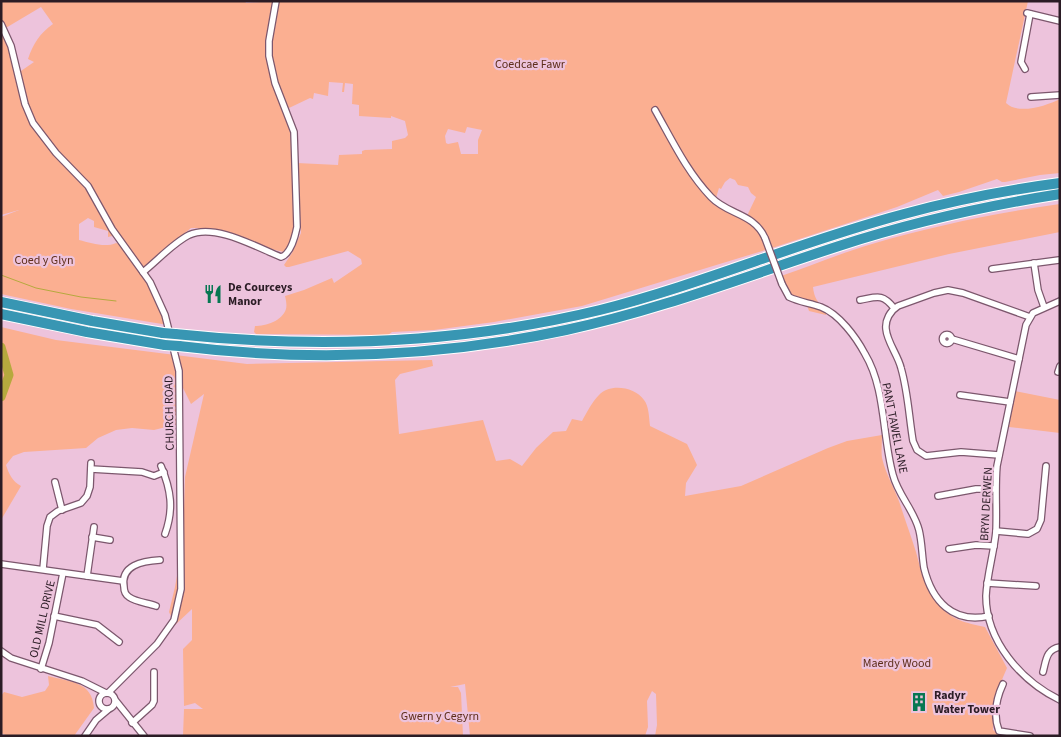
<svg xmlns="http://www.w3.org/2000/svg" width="1061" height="737" font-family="'Source Sans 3',sans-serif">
<rect width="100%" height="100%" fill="#edc3dc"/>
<g fill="#fbaf91" fill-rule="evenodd">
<path d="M1,1H245L246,3L274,1L267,40L289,125L292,148L295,227L290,244L284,252L266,248L224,235L197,233L198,228H191L144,267C126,246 108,223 99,197H96L114,232L112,236L108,237V231L94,227V221L88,218L79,224V240C91,243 105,248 116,243L119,244L141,269L168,325L71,309L1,294V217L19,210L1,215ZM41,7L53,24C40,33 33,44 28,59L34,62L18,73L4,29Z"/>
<path d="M278,1H1028L1006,103C1018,115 1046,106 1060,99V173L1040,175L1005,182H1002L997,179L959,192L943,196L938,190L897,207L772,248L582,306L494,322L434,330L392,332L388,335L256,334L254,332L255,326C266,326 282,321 286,309C287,305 286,300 285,296L304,290L332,278L334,283L362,264L361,259L348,251L289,267H286L284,265L292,253L301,233L297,163L338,165L339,155L362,154V151L365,150L392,149V141L405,138L408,135L405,121L391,116V118L359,116V105L352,104L353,84L345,83L344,92H342L343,83L329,82L328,96L314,93L313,99L310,98L289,108L286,106L275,76L271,49ZM467,127L482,130L478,140V154H461L458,142L448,144L446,143L445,136L448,129L465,133ZM730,178L735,180L738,185L748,187L751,193L756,197L746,218L715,201L719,188L721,189L725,182Z"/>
<path d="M1060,204V232L949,254L813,287C814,298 818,303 826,310V315L809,311L807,305L785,290L781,276C811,266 841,253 872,244C933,226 996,213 1060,204Z"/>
<path d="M1,327L56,340L247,364L432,360L433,366L400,374L395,380L399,434L483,420L496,461L510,459L522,466L536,448L553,432L566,431L572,419L582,421C587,412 592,402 599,395C610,383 635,387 644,400C649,406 649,418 650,426L687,444L697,465L686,483L685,496L741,486L828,448L847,441L882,435C882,443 881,451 882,458C886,475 895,489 900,504C905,520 911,536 916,552C921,570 924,589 938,604C951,620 966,623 985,627L1007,668L994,698L993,730L999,734L1013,736H655L657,725L656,694L652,691L647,701L648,727L645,736H470L465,684L450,687H458L461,693L463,736H183L184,709H203L195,703L184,706L183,649L192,640V609L175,625L169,612L175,587L183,542L185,477L204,394L191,404L183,388L177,392L178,424L154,430L132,428L116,430L98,438L86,448L24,452L13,456L6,465C9,474 12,481 21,486L1,520Z"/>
<path d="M1015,391L1060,400V433L1009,427Z"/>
<path d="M48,676C70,682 92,681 94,708L74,736H8L1,733V696L4,692L22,697L45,691L49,685Z"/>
</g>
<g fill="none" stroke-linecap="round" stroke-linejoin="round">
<path stroke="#b6a93e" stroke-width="1" d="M1,275L36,288L81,297L116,301"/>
<path stroke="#b6a93e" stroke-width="9" d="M1,347L9,375L1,397"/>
<g stroke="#7c576d" stroke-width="8">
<g id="minor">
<path d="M1027,13L1060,21"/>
<path d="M1,24L11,46L25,104L33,123L56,153L88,186L112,229L150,282L165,315L179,371L181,589L174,620L157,644L108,693"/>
<path d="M1025,69L1021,62L1030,14"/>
<path d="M1031,97L1060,95"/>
<path d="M655,110C672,140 687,172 711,197C728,215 754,213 765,238"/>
<path d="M1034,263L1038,290L1044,307"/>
<path d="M992,269L1059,260"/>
<path d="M143,272C157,261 173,243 189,235C215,223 256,247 281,257C291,254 295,237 297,227L294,132L275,83L269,56V41L276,1"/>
<path d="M782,284L789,297C799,302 810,303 821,307C839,314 856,337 865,354C886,389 882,436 893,475C898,495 914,510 919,530C922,542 922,556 924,568C932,601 953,624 989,616"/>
<path d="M860,300C877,297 882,293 894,308"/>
<path d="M1060,301L1033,313L1026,325L997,466C995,488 997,509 996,531C994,553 987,574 986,596C986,641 1021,681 1060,700"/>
<circle cx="947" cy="339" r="4.5"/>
<path d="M952,339L1019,359"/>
<path d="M1058,372L1060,366"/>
<path d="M960,395L1010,402"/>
<path d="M999,455L961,452L926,456L917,450L913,441C909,417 908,392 901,368C898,355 887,342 886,329C885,320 890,311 898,306L934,293L948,290L963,293L1030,317"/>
<path d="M161,466C171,490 174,509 165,534"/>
<path d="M91,469L142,472L154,476L164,472"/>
<path d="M55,482L62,510"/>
<path d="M938,496L976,489H995"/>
<path d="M996,531L1028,534L1037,529L1041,520L1046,466"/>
<path d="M92,537L110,540"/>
<path d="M949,549L976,545L994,546"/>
<path d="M1,564L123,581"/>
<path d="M43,569L47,526L50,517L58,511L81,503L87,496L90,487L91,463"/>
<path d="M87,576L94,527"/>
<path d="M987,583L1036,586"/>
<path d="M156,606C148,603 136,602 129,597C126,595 124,591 124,587C120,565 143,561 160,560"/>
<path d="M54,616L97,625L119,642"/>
<path d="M1,651L11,658L82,681L106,693"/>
<path d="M41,669L49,643L63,573"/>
<path d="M1043,672C1046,661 1046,649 1060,647"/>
<path d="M1003,684C996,699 993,715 999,731L1030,736"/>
<circle cx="107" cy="701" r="8"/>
<path d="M116,701L144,736"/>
<path d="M132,723L152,705L154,701V672"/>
<path d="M85,736L96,720L109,709"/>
</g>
</g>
<g stroke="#fff" stroke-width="12">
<g id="motorway">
<path d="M1,302L92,321L163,333"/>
<path d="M1,314L87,332L165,345"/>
<path d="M175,334C317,349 460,344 600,310C703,284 801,241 904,214C955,200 1007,190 1060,183"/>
<path d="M179,346C308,362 439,357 566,330C660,310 749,275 839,246C912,222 985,206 1060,194"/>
</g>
</g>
<use href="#minor" stroke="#fff" stroke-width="5.5"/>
<use href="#motorway" stroke="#3896b3" stroke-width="10"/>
<g stroke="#7c576d" stroke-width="8" stroke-linecap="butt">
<path id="minor-bridge" d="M765,238L782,284"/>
</g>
<g stroke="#fff" stroke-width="12" stroke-linecap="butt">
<g id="motorway-bridge">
<path d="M163,333L175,334"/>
<path d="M165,345L179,346"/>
</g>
</g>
<use href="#minor-bridge" stroke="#fff" stroke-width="5.5"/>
<use href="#motorway-bridge" stroke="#3896b3" stroke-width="10"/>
</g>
<defs>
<g id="restaurant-bare" transform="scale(1.5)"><path d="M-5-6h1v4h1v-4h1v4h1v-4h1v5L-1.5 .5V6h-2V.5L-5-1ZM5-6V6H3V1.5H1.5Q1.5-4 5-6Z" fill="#077752" stroke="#edc3dc" stroke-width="2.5" paint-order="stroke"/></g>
<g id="building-bare" transform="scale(1.5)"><path d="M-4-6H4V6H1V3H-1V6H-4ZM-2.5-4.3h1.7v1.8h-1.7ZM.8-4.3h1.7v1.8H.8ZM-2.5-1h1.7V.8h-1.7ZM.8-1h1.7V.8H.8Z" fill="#077752" stroke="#edc3dc" stroke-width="2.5" paint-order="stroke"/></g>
</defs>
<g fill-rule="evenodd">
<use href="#restaurant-bare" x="213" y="294"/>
<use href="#building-bare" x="919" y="702"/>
</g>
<g text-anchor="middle" stroke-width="4.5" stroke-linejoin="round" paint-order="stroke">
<g font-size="12" fill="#5d2e1a" stroke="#edc3dc">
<text x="530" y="68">Coedcae Fawr</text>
<text x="44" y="264">Coed y Glyn</text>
<text x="897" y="667">Maerdy Wood</text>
<text x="440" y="720">Gwern y Cegyrn</text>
</g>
<g font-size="12" font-weight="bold" fill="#2b1c25" stroke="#edc3dc" text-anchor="start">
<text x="228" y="291">De Courceys<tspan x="228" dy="14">Manor</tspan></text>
<text x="934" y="699">Radyr<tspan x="934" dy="14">Water Tower</tspan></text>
</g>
<g font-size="12" fill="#2b1c25" stroke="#edc3dc">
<text transform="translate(169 413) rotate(-91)" y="4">CHURCH ROAD</text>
<text transform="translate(895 428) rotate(79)" y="4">PANT TAWEL LANE</text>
<text transform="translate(986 504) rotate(-87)" y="4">BRYN DERWEN</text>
<text transform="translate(42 619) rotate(-77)" y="4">OLD MILL DRIVE</text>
</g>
</g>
<rect width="1061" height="737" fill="none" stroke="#2b1c25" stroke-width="5"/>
</svg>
